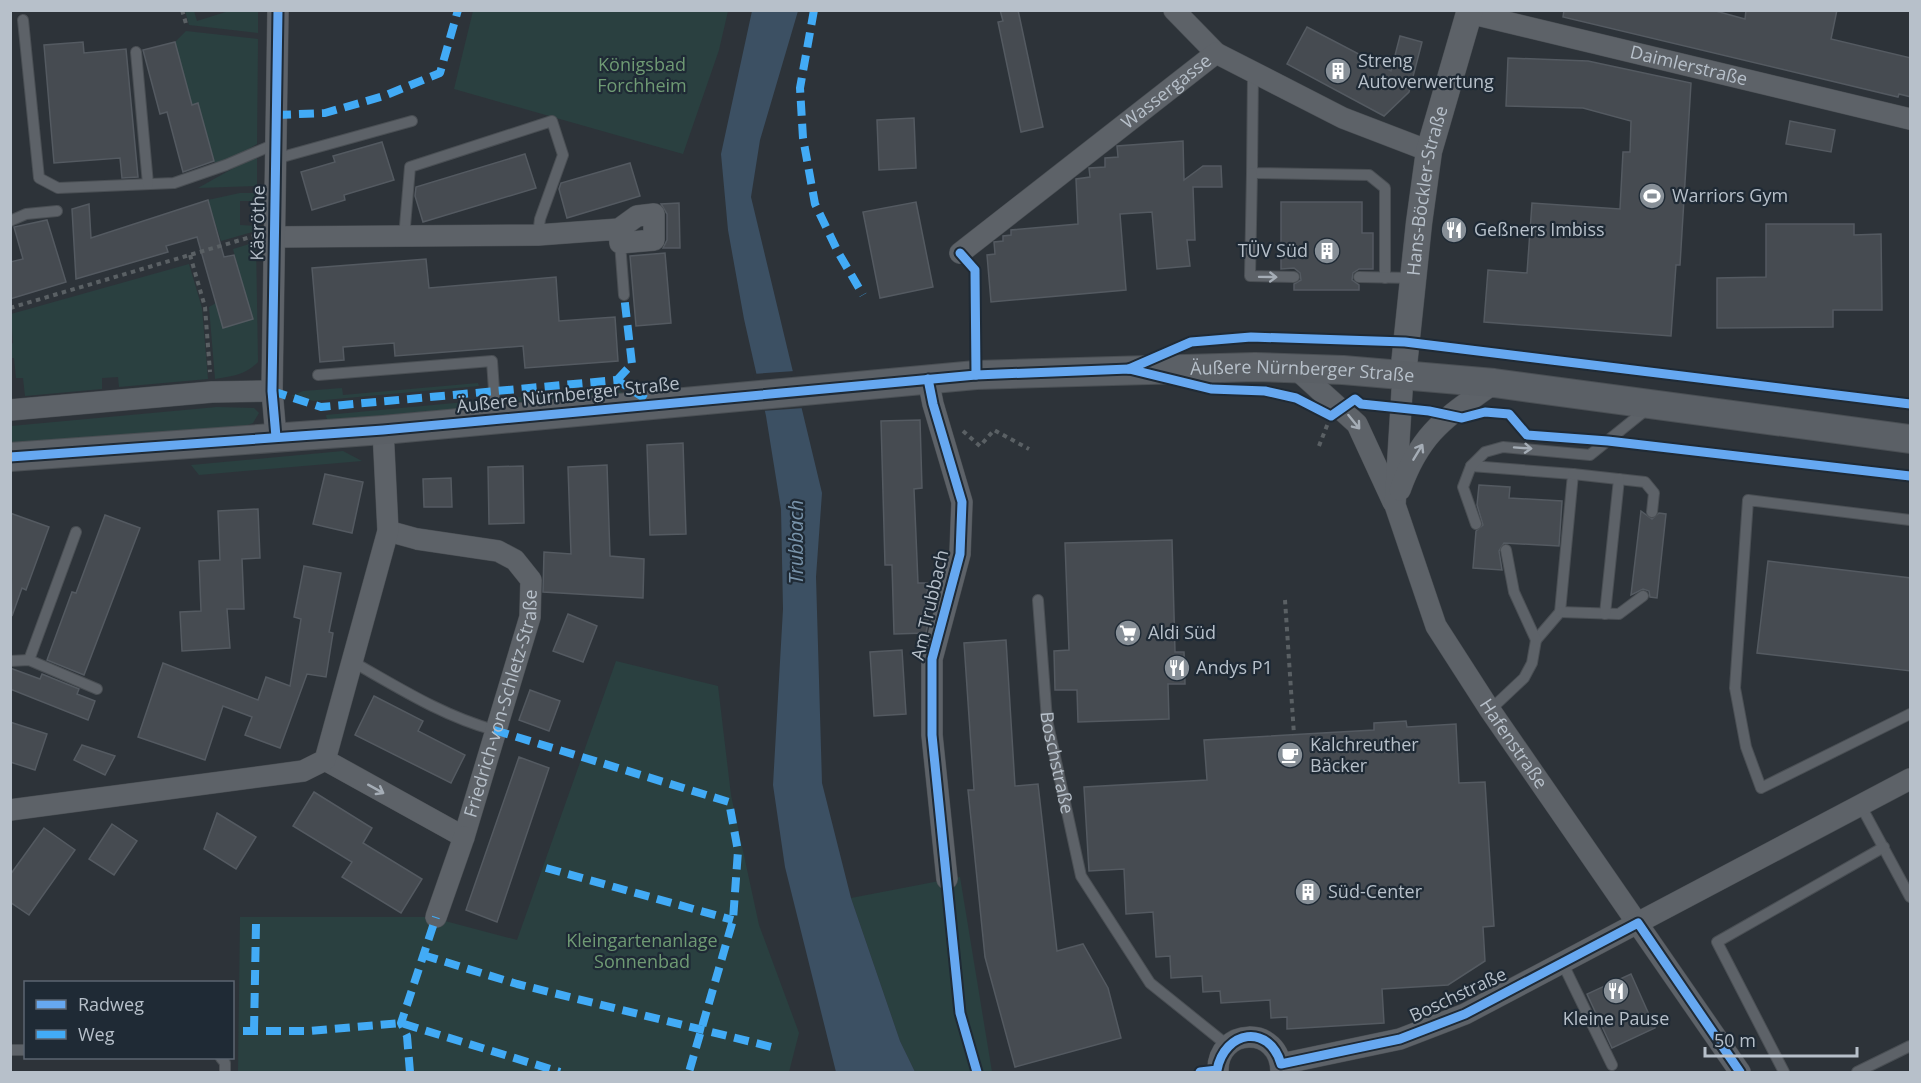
<svg xmlns="http://www.w3.org/2000/svg" width="1921" height="1083" font-family="'Open Sans',sans-serif">
<rect width="100%" height="100%" fill="#2d3339"/>
<g fill="#2a4040">
<path d="M185,11H194L197,21L229,11H258V33L189,25Z"/>
<path d="M473,11H728L719,50L683,154L454,89Z"/>
<path d="M186,31L258,39L257,144L224,164H215L198,104L192,105L175,42Z"/>
<path d="M257,155V186L198,188Z"/>
<path d="M240,193H256V201H240V225L256,226V231L221,241L208,200Z"/>
<path d="M256,242L258,362C245,375 232,376 215,379L209,307L216,303L224,328L252,319L233,249Z"/>
<path d="M189,264L202,308L208,379L119,387L118,377L102,378V389L25,396L23,378H16L14,358H11V344L13,343L11,314Z"/>
<path d="M478,383L479,386L314,401L291,396L303,391L342,388L343,395Z"/>
<path d="M615,388L623,393L523,403L512,398Z"/>
<path d="M476,401L467,408L327,420L326,415Z"/>
<path d="M217,407L254,408L259,413L253,423L242,427L11,447V426Z"/>
<path d="M343,451L362,461L199,475L191,465Z"/>
<path d="M616,661L718,686L731,795L759,925L799,1033L789,1072H238L240,917H430L517,940Z"/>
<path d="M960,877L992,1072H915L900,1041L851,898Z"/>
</g>
<path fill="#3c5063" d="M752,11H798L760,140L751,197L822,493L816,577L822,783L851,898L900,1041L915,1072H836L785,867L773,785L783,609L781,509L766,416L744,319L728,230L721,154Z"/>
<path fill="#2d3339" d="M795,371L804,408L762,411L753,374Z"/>
<g fill="#464b51" stroke="#545a61" stroke-width="1.5">
<path d="M1000,10H1018L1043,127L1021,132L998,22L1003,21Z"/>
<path d="M1564,10H1712L1745,19L1746,10H1837L1831,39L1911,58V97L1899,94L1898,97L1563,17Z"/>
<path d="M1307,27L1391,71L1400,36L1422,42L1409,92L1384,116L1287,64Z"/>
<path d="M83,42L84,53L126,49L138,177L122,178L120,158L54,163L44,45Z"/>
<path d="M175,42L192,105L198,103L214,161L183,172L167,112L160,114L143,50Z"/>
<path d="M1508,58L1588,61L1691,83L1680,265H1676L1671,336L1484,322L1488,270L1527,273L1532,203L1620,209L1623,152H1630L1631,121L1583,108L1506,106Z"/>
<path d="M914,118L916,168L879,170L877,120Z"/>
<path d="M1790,121L1835,130L1831,152L1786,144Z"/>
<path d="M1183,141L1184,180L1203,166H1221L1222,187H1193L1195,240H1187L1190,266L1157,269L1152,212L1120,214L1126,290L991,302L987,255L995,254L994,242L1003,241V236L1011,235V230L1078,224L1076,179L1090,177L1089,168L1105,167V158L1118,157L1117,146Z"/>
<path d="M382,142L394,180L344,195L345,200L312,210L301,172L335,162L333,156Z"/>
<path d="M525,154L536,188L423,222L415,196L416,187Z"/>
<path d="M630,163L640,196L567,218L559,189L561,183Z"/>
<path d="M208,200L224,257L234,255L253,319L223,328L197,237L166,246L168,252L76,279L72,209L89,204L91,238Z"/>
<path d="M916,202L933,287L880,298L863,212Z"/>
<path d="M1281,202H1362V233H1373V269H1359L1353,273L1352,280L1359,285V290H1294V284L1301,280L1300,273L1294,268L1281,269Z"/>
<path d="M679,203L680,248H663L667,240V214L661,204Z"/>
<path d="M47,220L66,282L10,299V262L23,259L14,227Z"/>
<path d="M1766,224H1854V235L1881,234L1882,310H1833V327L1717,328V278L1766,277Z"/>
<path d="M665,253L671,323L636,326L630,256Z"/>
<path d="M426,259L429,288L556,277L559,321L615,317L618,361L525,368L523,346L395,356L394,343L343,347L344,360L320,362L312,268Z"/>
<path d="M920,420L922,488L914,489L918,583H927L928,623L926,633L894,634L892,565H885L881,421Z"/>
<path d="M683,443L686,534L650,535L647,445Z"/>
<path d="M607,465L610,556L644,559L643,598L543,592L544,552L571,554L568,467Z"/>
<path d="M523,466L524,523L489,524L488,467Z"/>
<path d="M325,474L363,482L352,533L313,524Z"/>
<path d="M451,478L452,507H424L423,479Z"/>
<path d="M1479,485L1510,487L1509,498L1562,501L1559,546L1504,543L1499,551L1502,570L1473,568L1476,531L1483,525L1477,505Z"/>
<path d="M258,509L260,558L242,559L244,609H227L230,648L182,651L180,612L201,611L199,561L220,560L218,511Z"/>
<path d="M1641,511L1652,519L1659,513L1666,514L1657,598L1650,597L1649,591L1643,589L1631,595Z"/>
<path d="M10,513L49,527L26,590L22,588L12,616Z"/>
<path d="M105,515L140,528L84,675L47,660L72,592L76,593Z"/>
<path d="M1172,540L1175,652H1184L1185,684H1168L1169,719L1078,722L1077,690H1055L1054,651L1069,650L1065,543Z"/>
<path d="M1768,561L1911,578V671L1757,653Z"/>
<path d="M304,566L341,573L329,632L333,633L326,677L307,674L280,748L245,735L252,717L223,706L205,760L138,737L163,663L258,700L266,677L290,686L301,619L294,617Z"/>
<path d="M568,614L597,626L583,662L553,651Z"/>
<path d="M1006,640L1015,786L1038,784L1057,951L1083,944L1108,988L1121,1038L1015,1067L985,957L968,790H974L964,643Z"/>
<path d="M902,650L906,714L874,716L870,652Z"/>
<path d="M10,668L40,679L42,674L79,689L77,694L95,701L88,720L10,689Z"/>
<path d="M530,690L560,701L549,731L519,720Z"/>
<path d="M374,696L423,721L418,731L465,755L451,783L355,735Z"/>
<path d="M1406,721L1407,727L1456,724L1459,783L1485,782L1494,926L1483,927L1485,961L1448,985L1382,989L1384,1023L1287,1029V1017L1271,1018L1270,1000L1221,1003L1220,991L1203,992L1202,976L1171,978L1170,956L1156,957L1153,912L1126,914L1124,869L1089,871L1084,787L1207,780L1204,740L1374,730V723Z"/>
<path d="M10,722L47,734L35,770L10,762Z"/>
<path d="M82,745L115,756L105,775L74,760Z"/>
<path d="M519,757L549,768L497,922L466,910Z"/>
<path d="M314,792L372,828L363,843L422,879L401,913L342,877L352,862L293,826Z"/>
<path d="M217,813L256,837L236,869L204,849Z"/>
<path d="M112,824L137,841L114,875L89,859Z"/>
<path d="M44,828L75,850L29,915L10,902V875Z"/>
<path d="M1631,974L1655,1028L1612,1048L1587,994Z"/>
</g>
<g fill="none" stroke-linecap="round" stroke-linejoin="round">
<g stroke="#4a4f54" stroke-width="12">
<g id="service">
<path d="M23,20L39,178L58,188L174,183L226,165L275,144"/>
<path d="M136,52L148,184"/>
<path d="M1253,73L1252,173L1369,175L1385,188V278"/>
<path d="M275,159L412,121"/>
<path d="M1252,173L1250,276L1294,277"/>
<path d="M10,221L26,214L57,211"/>
<path d="M404,238L410,167L552,121L563,155L540,219L538,235"/>
<path d="M620,243L624,295"/>
<path d="M1359,277L1413,278"/>
<path d="M318,375L492,361L496,419"/>
<path d="M1471,466L1573,474L1560,612L1536,640"/>
<path d="M1573,474L1645,482L1654,493L1652,512"/>
<path d="M1910,520L1748,500L1735,688L1746,747L1761,788L1910,714"/>
<path d="M1476,524L1463,487L1471,466L1485,452L1503,447L1590,455L1647,409"/>
<path id="s1" d="M1038,600L1047,720L1081,876L1150,983L1227,1045"/>
<path d="M1560,612L1619,614L1643,596"/>
<path d="M1605,614L1619,479"/>
<path d="M29,660L76,532"/>
<path d="M10,661L29,660L97,689"/>
<path d="M353,662C399,688 443,716 494,730"/>
<path d="M1490,710L1524,678L1532,663L1536,640L1514,592L1506,550"/>
<path d="M1861,806L1910,897"/>
<path d="M1562,962L1612,1065"/>
<path d="M10,1050H26"/>
<path d="M221,1058L225,1063V1072"/>
<path d="M1784,1072L1717,942L1884,847"/>
<path d="M1857,1072L1910,1046"/>
</g>
</g>
<g stroke="#4a4f54" stroke-width="22">
<g id="minor">
<path d="M1174,10L1216,53"/>
<path id="s2" d="M1469,13L1910,119"/>
<path d="M274,237L538,235L619,229L637,216L654,214V240L620,243L619,229"/>
<path id="s3" d="M960,253L1216,53L1343,118L1429,151"/>
<path d="M1295,368L1357,424L1393,502"/>
<path id="s4" d="M1403,375L1395,505L1436,626L1490,710L1740,1072"/>
<path d="M928,379L933,404L962,502L960,554L932,659V735L947,879"/>
<path d="M10,410L212,392L272,391"/>
<path d="M276,437L272,391L278,10"/>
<path d="M1400,490C1421,431 1446,418 1494,383"/>
<path id="s5" d="M325,760L464,837L530,617L531,580L515,560L498,551L417,539L388,531"/>
<path d="M10,810L303,771L325,760L388,531L383,430"/>
<path d="M436,917L464,837"/>
<path d="M1281,1064L1400,1039L1465,1014L1910,779"/>
<path d="M1218,1072C1216,1027 1281,1024 1281,1072"/>
</g>
</g>
<g stroke="#4a4f54" stroke-width="27">
<g id="tertiary">
<path id="s6" d="M1403,375L1419,223L1429,151L1470,10"/>
</g>
</g>
<g stroke="#4a4f54" stroke-width="30">
<g id="secondary">
<path id="s7" d="M10,457L383,430L976,375L1255,367L1343,370L1494,383L1910,439"/>
</g>
</g>
<g stroke="#5a6064" stroke-width="4" stroke-dasharray="4.5 4.5" stroke-linecap="butt">
<path d="M182,10L187,27"/>
<path d="M190,255L205,307L210,372"/>
<path d="M10,308L254,236"/>
<path d="M1255,340V337"/>
<path d="M963,431L980,446L994,430L1029,449"/>
<path d="M1319,446L1328,423"/>
<path d="M1285,600L1294,735"/>
</g>
<use href="#service" stroke="#5d6268" stroke-width="10"/>
<use href="#minor" stroke="#5d6268" stroke-width="21"/>
<use href="#tertiary" stroke="#5d6268" stroke-width="26"/>
<use href="#secondary" stroke="#5b6066" stroke-width="28"/>
<g stroke="#42abf6" stroke-width="8" stroke-dasharray="15 8" stroke-linecap="butt">
<path d="M814,10L800,88L803,138L815,204L838,252L863,295"/>
<path d="M276,115L325,113L384,96L440,73L458,10"/>
<path d="M617,380L632,364L624,295"/>
<path d="M272,391L321,407L617,380L653,404"/>
<path d="M494,730L729,802L738,851L733,920L689,1072"/>
<path d="M546,868L733,920"/>
<path d="M423,955L517,984L776,1048"/>
<path d="M243,1031H310L401,1023L560,1072"/>
<path d="M254,1031L256,924"/>
<path d="M410,1072L407,1036L401,1023L436,917"/>
</g>
<g stroke="#1f2a35" stroke-width="13">
<g id="cycleway">
<path d="M960,253L975,270L976,375"/>
<path d="M1129,369L1191,342L1251,337L1405,342L1910,404"/>
<path d="M928,379L933,404L962,502L960,554L932,659V735L960,1013L977,1072"/>
<path d="M276,437L272,391L278,10"/>
<path d="M10,457L383,430L976,375L1129,369L1211,389L1265,391L1296,398L1331,416L1355,399L1361,404L1429,411L1462,418L1485,412L1509,414L1527,435L1608,441L1910,476"/>
<path d="M1200,1072L1217,1070C1225,1030 1269,1023 1281,1064L1400,1039L1465,1014L1638,923L1740,1072"/>
</g>
</g>
<use href="#cycleway" stroke="#66a8f1" stroke-width="9"/>
</g>
<defs><path id="oneway-shaft" d="M-6 0H5M1.5-3L5.5 0L1.5 3" fill="none" stroke-width="1.6" stroke-linecap="round" stroke-linejoin="round" transform="scale(1.5)"/></defs>
<g stroke="#a5adb6">
<use href="#oneway-shaft" transform="translate(1268 277) rotate(1)"/>
<use href="#oneway-shaft" transform="translate(1354 422) rotate(51)"/>
<use href="#oneway-shaft" transform="translate(1523 448) rotate(4)"/>
<use href="#oneway-shaft" transform="translate(1418 452) rotate(-59)"/>
<use href="#oneway-shaft" transform="translate(376 789) rotate(29)"/>
</g>
<defs>
<g id="building-disc" transform="scale(1.35)"><circle r="9.5" fill="#878f97" stroke="#1f2a35"/><path d="M-4-6H4V6H1V3H-1V6H-4ZM-2.5-4.3h1.7v1.8h-1.7ZM.8-4.3h1.7v1.8H.8ZM-2.5-1h1.7V.8h-1.7ZM.8-1h1.7V.8H.8Z" fill="#fff"/></g>
<g id="stadium-disc" transform="scale(1.35)"><circle r="9.5" fill="#878f97" stroke="#1f2a35"/><path d="M0-5a6.5 5 0 1 0 0 10a6.5 5 0 1 0 0-10ZM-3.5-1.8h7v3.6h-7Z" fill="#fff"/></g>
<g id="restaurant-disc" transform="scale(1.35)"><circle r="9.5" fill="#878f97" stroke="#1f2a35"/><path d="M-5-6h1v4h1v-4h1v4h1v-4h1v5L-1.5 .5V6h-2V.5L-5-1ZM5-6V6H3V1.5H1.5Q1.5-4 5-6Z" fill="#fff"/></g>
<g id="supermarket-disc" transform="scale(1.35)"><circle r="9.5" fill="#878f97" stroke="#1f2a35"/><path d="M-6-5.5h2.5l.6 2H6L4.5 2H-2.5L-4.4-4H-6ZM-1.5 3.2a1.3 1.3 0 1 0 .1 0ZM3 3.2a1.3 1.3 0 1 0 .1 0Z" fill="#fff"/></g>
<g id="cafe-disc" transform="scale(1.35)"><circle r="9.5" fill="#878f97" stroke="#1f2a35"/><path d="M-5.5-4.5H6V0H3Q3 3.5 0 3.5H-2.5Q-5.5 3.5-5.5 0ZM3-3.2v2h1.7v-2ZM-6 4.5H4V6H-6Z" fill="#fff"/></g>
</defs>
<g fill-rule="evenodd">
<use href="#building-disc" x="1338" y="71"/>
<use href="#stadium-disc" x="1652" y="196"/>
<use href="#restaurant-disc" x="1454" y="230"/>
<use href="#building-disc" x="1327" y="251"/>
<use href="#supermarket-disc" x="1128" y="633"/>
<use href="#restaurant-disc" x="1177" y="668"/>
<use href="#cafe-disc" x="1290" y="755"/>
<use href="#building-disc" x="1308" y="892"/>
<use href="#restaurant-disc" x="1616" y="991"/>
</g>
<g text-anchor="middle" stroke-width="4.5" stroke-linejoin="round" paint-order="stroke">
<g font-size="18" fill="#b7c0ca" stroke="#1f2a35" text-anchor="start">
<text x="1358" y="67">Streng<tspan x="1358" dy="21">Autoverwertung</tspan></text>
<text x="1672" y="202">Warriors Gym</text>
<text x="1474" y="236">Geßners Imbiss</text>
<text x="1308" y="257" text-anchor="end">TÜV Süd</text>
<text x="1148" y="639">Aldi Süd</text>
<text x="1196" y="674">Andys P1</text>
<text x="1310" y="751">Kalchreuther<tspan x="1310" dy="21">Bäcker</tspan></text>
<text x="1328" y="898">Süd-Center</text>
<text x="1616" y="1025" text-anchor="middle">Kleine Pause</text>
</g>
<g font-size="18" fill="#6f9a74" stroke="#1f2a35">
<text x="642" y="71">Königsbad<tspan x="642" dy="21">Forchheim</tspan></text>
<text x="642" y="947">Kleingartenanlage<tspan x="642" dy="21">Sonnenbad</tspan></text>
</g>
<g font-size="18" fill="#b7c0ca" stroke="#1f2a35">
<text dy="6" stroke="none"><textPath href="#s2" startOffset="226">Daimlerstraße</textPath></text>
<text dy="6" stroke="none"><textPath href="#s3" startOffset="262">Wassergasse</textPath></text>
<text dy="6" stroke="none"><textPath href="#s6" startOffset="186">Hans-Böckler-Straße</textPath></text>
<text transform="translate(258 223) rotate(-89)" y="6">Käsröthe</text>
<text dy="6" stroke="none"><textPath href="#s7" startOffset="1296">Äußere Nürnberger Straße</textPath></text>
<text transform="translate(568 395) rotate(-6)" y="6">Äußere Nürnberger Straße</text>
<text transform="translate(930 605) rotate(-77)" y="6">Am Trubbach</text>
<text dy="6" stroke="none"><textPath href="#s5" startOffset="298">Friedrich-von-Schletz-Straße</textPath></text>
<text dy="6" stroke="none"><textPath href="#s4" startOffset="399">Hafenstraße</textPath></text>
<text dy="6" stroke="none"><textPath href="#s1" startOffset="164">Boschstraße</textPath></text>
<text transform="translate(1458 995) rotate(-25)" y="6">Boschstraße</text>
</g>
<g font-size="20" font-style="italic" fill="#7994ab" stroke="#1f2a35">
<text transform="translate(796 542) rotate(-90)" y="7">Trubbach</text>
</g>
</g>
<rect width="1921" height="1083" fill="none" stroke="#b7c0ca" stroke-width="24"/>
<rect x="24" y="981" width="210" height="78" fill="#1f2a35" stroke="#5c6671" stroke-width="1.5"/>
<rect x="36" y="1000" width="30" height="9" fill="#66a8f1" stroke="#5c6671" stroke-width="1.5"/>
<text x="78" y="1011" font-size="18" fill="#b7c0ca">Radweg</text>
<rect x="36" y="1030" width="30" height="9" fill="#42abf6" stroke="#5c6671" stroke-width="1.5"/>
<text x="78" y="1041" font-size="18" fill="#b7c0ca">Weg</text>
<path d="M1705 1047v9h152v-9" fill="none" stroke="#b7c0ca" stroke-width="3"/>
<text x="1714" y="1047" font-size="18" fill="#b7c0ca" stroke="#1f2a35" stroke-width="4.5" paint-order="stroke">50 m</text>
</svg>
